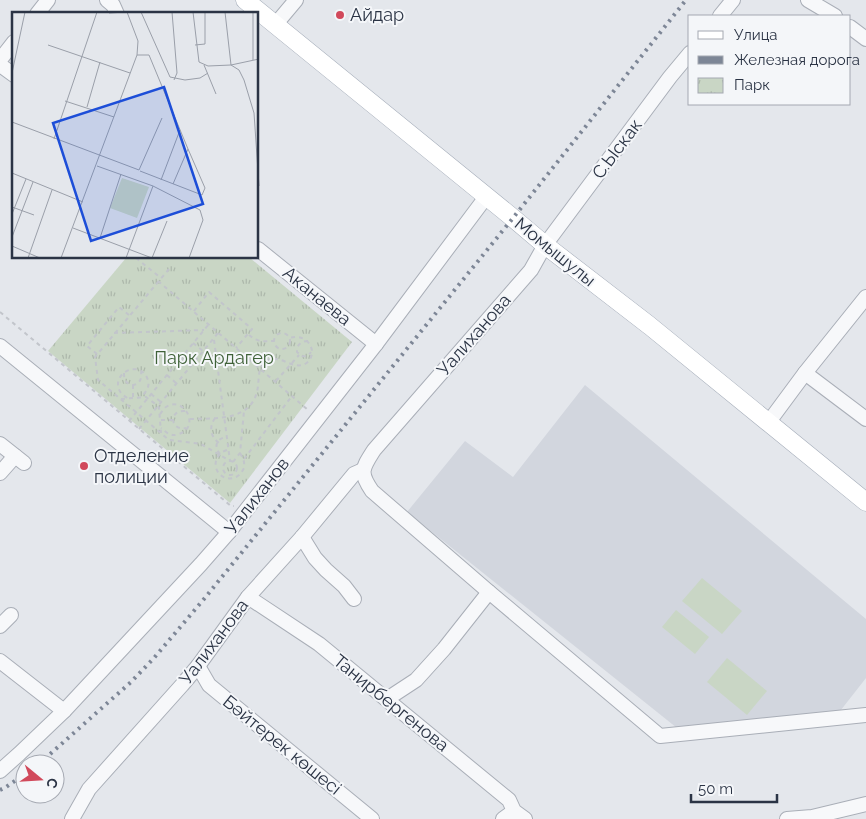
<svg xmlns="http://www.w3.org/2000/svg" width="866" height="819" font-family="Raleway,sans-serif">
<defs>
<pattern id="park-tufts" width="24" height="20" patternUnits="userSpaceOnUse" patternTransform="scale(1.25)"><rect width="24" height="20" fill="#c9d6c5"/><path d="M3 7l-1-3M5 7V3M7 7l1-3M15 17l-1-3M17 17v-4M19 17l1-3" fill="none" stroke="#adb8ab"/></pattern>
</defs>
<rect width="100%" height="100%" fill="#e4e7ec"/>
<path fill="#d2d6de" d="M585,385L866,619V678L837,715L682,732L407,512L465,441L513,477Z"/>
<g fill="#c9d6c5">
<path d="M702,578L742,611L722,634L682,601Z"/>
<path d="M676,610L709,637L695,654L662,627Z"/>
<path d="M727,658L767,691L747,715L707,682Z"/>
</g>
<path fill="url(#park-tufts)" d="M126,258H250L352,342L230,503L48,351Z"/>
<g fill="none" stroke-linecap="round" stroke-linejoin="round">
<g stroke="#a9aeb7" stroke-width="16">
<g id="minor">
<path d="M107,0L113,5L117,14"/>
<path d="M808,0L835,16"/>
<path d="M37,14L48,0"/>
<path d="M720,16L733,0"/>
<path d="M275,25L296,0"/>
<path d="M850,27L866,39"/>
<path d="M690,53L670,77L545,245L531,270L374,450C362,469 359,472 372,491L489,592L660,736L866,715"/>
<path d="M0,60L14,42"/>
<path d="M0,65L14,75"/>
<path d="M258,249L376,344"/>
<path d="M0,346L229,532"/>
<path d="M805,373L866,419"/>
<path d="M768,423L805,373L866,297"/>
<path d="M0,444L24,463"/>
<path d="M0,473L15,456"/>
<path d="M302,537L315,558L326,570L344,586L354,599"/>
<path d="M248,597L319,644L509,800L514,811L525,819"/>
<path d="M0,626L11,615"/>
<path d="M0,661L64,711"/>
<path d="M198,666L209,685L372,819"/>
<path d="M387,699L416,680L444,649L489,592"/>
<path d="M0,771L19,754L64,711L201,564L229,532L376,344L486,197"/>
<path d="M72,819L89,789L182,685L198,666L248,597L302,537L354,474L363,470"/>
<path d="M503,819L514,811"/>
<path d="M787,819L812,817L866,804"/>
</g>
</g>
<g stroke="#a3abb8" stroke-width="19">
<path id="major" d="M245,0L513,218L545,245L650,326L866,502"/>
</g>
<g stroke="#c2c5cb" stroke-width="2" stroke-dasharray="4 4" stroke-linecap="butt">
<path d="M136,258L161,278"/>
<path d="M169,269L95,357L98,380L169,440L201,444L230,461"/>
<path d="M158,281L308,410"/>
<path d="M194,311L209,292L252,329L236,348"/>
<path d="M0,312L231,506H234"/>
<path d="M114,333L204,330"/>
<circle cx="282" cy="341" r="8"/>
<path d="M249,335C259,343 262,341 274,341"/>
<path d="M214,340L230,461"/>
<path d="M308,341C302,341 298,344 297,349V352L302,356C306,357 308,356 311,352"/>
<path d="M193,343L203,351"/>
<path d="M97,354L87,346L119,307L129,315"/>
<path d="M181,358L190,366"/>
<path d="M124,373C123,390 144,388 141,372"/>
<path d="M167,375L176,383"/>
<path d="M276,381L299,355"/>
<path d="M133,385V398"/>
<path d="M151,394L161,402"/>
<path d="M127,398C125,396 122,395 121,393C108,375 140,357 148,380C150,387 146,392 141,397"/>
<path d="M121,399L146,397L158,406L159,408L161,433"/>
<path d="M185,411C168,410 170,431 186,428"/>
<path d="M160,414C162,412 163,409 166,407C184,395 201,427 179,434C171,437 167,433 161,428"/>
<path d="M215,418C209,427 210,436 219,443"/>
<path d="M190,419C216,418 254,422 258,386C259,379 258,370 263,364C276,349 291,371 305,364C319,356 311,332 289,338"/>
<path d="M161,420H173"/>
<path d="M129,421L209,324"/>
<path d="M139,429L218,333"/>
<path d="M227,450C206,457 217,485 236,477C240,475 242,472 244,468C245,462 243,458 240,453"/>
<path d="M220,454C213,446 217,438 227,437"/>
<path d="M244,459L292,396"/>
<circle cx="230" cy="468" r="7"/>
<path d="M233,462L240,453L244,411"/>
</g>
<use href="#minor" stroke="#f7f8fa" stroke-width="14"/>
<use href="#major" stroke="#fff" stroke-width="18"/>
<g stroke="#7d8696" stroke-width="4" stroke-dasharray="2.5 5" stroke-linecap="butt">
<path d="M39,764L131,682L154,658L204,599L513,218L686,0"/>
<path d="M0,790L6,787L25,774"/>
</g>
</g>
<g fill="#d1495b" stroke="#f4f6f9" stroke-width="2">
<circle cx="340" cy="15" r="5"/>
<circle cx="84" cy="466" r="5"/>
</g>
<g text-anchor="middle" stroke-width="4" stroke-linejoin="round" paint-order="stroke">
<g font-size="18" fill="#2b3445" stroke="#f4f6f9" text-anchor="start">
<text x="350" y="21">Айдар</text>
<text x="94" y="462">Отделение<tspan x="94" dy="21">полиции</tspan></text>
</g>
<g font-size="18" fill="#2b3445" stroke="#f4f6f9">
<text transform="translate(617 149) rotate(-53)" y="6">С.Ыскак</text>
<text transform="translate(555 252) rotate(39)" y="6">Момышулы</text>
<text transform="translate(317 296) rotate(39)" y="6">Аканаева</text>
<text transform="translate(474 335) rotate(-49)" y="6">Уалиханова</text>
<text transform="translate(257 496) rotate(-52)" y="6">Уалиханов</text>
<text transform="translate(214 642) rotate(-53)" y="6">Уалиханова</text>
<text transform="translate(391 703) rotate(39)" y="6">Танирбергенова</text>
<text transform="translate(282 745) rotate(39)" y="6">Бәйтерек көшесі</text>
</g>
<g font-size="18" fill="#3f6138" stroke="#f4f6f9">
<text x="214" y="364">Парк Ардагер</text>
</g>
</g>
<g transform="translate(12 12)">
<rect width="246" height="246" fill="#e4e7ec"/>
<path d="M110,166L137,175L125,206L98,196Z" fill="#c9d6c5"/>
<path fill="none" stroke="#9a9fa9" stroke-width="1" d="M129,0L158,65L173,68L188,66L196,61M160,0L165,61L162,68M181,0L187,50L196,54L219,53L227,58L232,68L242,101L247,174M213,0L219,53L247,47M97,1L114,0M36,33L118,61M183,33L193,32V0M125,43H137L176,137L161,172M241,48V0M192,53L204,82M0,61L13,0M53,89L102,105M75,95L88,50M0,110L127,158L150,106M42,127L85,0M85,154L141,174L188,198L191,208L177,246M128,159L190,183L193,176L176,137M0,161L71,190M149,168L168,118M0,195L22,203M0,202L14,167M61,216L140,246M0,225L21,170M88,226L109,162M0,234L28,246M16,246L40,178M49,246L125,43L126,29L115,0M114,246L141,174M140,246L155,209"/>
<path fill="#1d4ed8" fill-opacity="0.15" stroke="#1d4ed8" stroke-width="2.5" d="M152,75L191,192L79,229L41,111Z"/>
<rect width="246" height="246" fill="none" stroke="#2b3445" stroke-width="2.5"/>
</g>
<rect x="688" y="15" width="162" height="90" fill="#f4f6f9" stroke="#a4a8b1"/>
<rect x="698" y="31" width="25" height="8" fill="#ffffff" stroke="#a4a8b1"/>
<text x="734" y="40" font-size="15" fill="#2b3445">Улица</text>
<rect x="698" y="56" width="25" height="8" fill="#7d8696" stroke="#a4a8b1"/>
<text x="734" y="65" font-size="15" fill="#2b3445">Железная дорога</text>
<rect x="698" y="78" width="25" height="15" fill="url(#park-tufts)" stroke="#a4a8b1"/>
<text x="734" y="90" font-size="15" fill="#2b3445">Парк</text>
<g transform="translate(40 779) rotate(108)"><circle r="24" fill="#f4f6f9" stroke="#a4a8b1"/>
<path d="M0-4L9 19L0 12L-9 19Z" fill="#d1495b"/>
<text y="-8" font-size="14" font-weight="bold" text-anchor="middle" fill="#2b3445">С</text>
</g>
<path d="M691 794v8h86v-8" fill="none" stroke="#2b3445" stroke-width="2.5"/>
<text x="698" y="794" font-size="15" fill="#2b3445" stroke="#f4f6f9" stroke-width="4" paint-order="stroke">50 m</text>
</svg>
